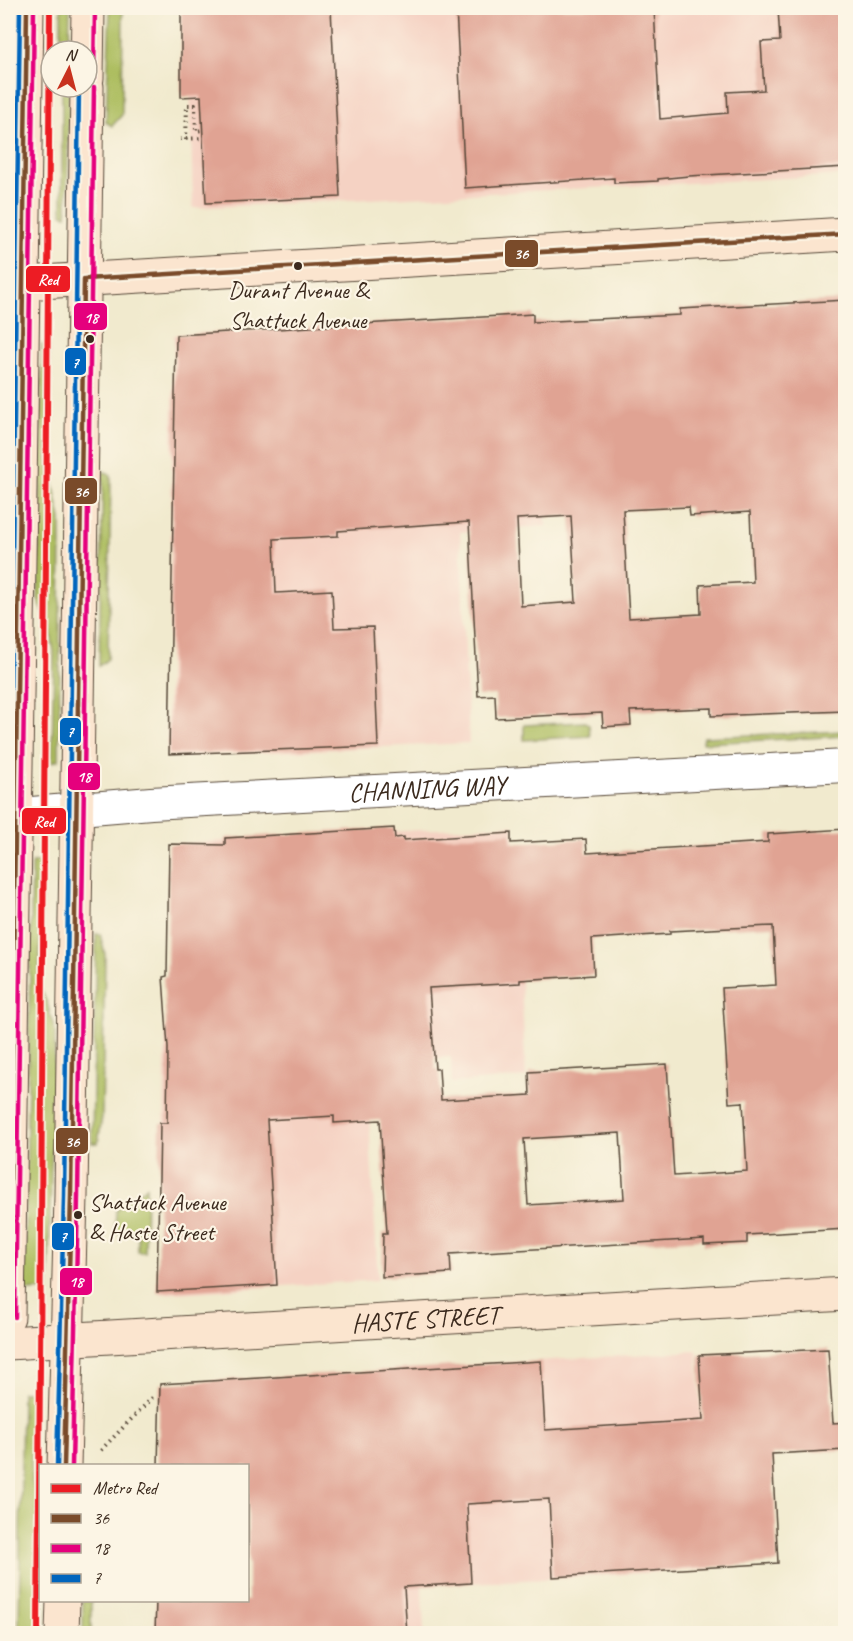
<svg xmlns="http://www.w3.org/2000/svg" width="853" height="1641" font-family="Caveat,sans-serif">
<rect width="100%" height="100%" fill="#fcf5e5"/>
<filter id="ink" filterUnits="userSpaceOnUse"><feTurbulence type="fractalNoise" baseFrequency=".0167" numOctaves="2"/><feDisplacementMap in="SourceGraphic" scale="12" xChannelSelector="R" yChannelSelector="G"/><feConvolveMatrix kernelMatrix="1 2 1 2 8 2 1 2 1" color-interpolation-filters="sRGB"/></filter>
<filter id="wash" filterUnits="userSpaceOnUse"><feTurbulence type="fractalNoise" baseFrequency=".008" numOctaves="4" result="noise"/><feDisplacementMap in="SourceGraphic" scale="24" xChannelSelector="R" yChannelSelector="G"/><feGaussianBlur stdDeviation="1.35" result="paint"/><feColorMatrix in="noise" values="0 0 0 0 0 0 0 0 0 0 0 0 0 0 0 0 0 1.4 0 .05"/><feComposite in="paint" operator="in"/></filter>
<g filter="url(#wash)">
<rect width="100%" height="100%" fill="#f1eace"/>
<g fill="#f5d2c3">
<path d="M188,8H845V175L193,208Z"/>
<path d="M533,314L546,526L460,532L469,743L167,757L174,335Z"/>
<path d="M513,825L526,1077L452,1083L451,1057L366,1063L378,1280L161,1294L169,844Z"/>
<path d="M697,1351L711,1569L422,1586L424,1633L155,1634L156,1601L248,1600V1466L158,1465L160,1384Z"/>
</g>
<g fill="#adbe61" stroke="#747440" stroke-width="1.5">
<path d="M61,8H70L69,51H61Z"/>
<path d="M110,8H123L122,115L112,126L106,122Z"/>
<path d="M62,87H69L67,215L62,214Z"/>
<path d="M42,345H49L47,455L61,519L59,760L52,762L54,652L50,628L38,599Z"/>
<path d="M103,471L111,475L108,659L99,666Z"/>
<path d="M585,722L589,725L590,736L524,740V725Z"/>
<path d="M845,731V736L703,743L704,737Z"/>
<path d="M42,862L39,985L48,1006L55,1032L48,1290L24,1291L32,863Z"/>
<path d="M96,934H100L105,954L102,1117L98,1143H92Z"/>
<path d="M146,1187L145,1252H138V1233H115L116,1210Z"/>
<path d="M22,1392H33L31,1479L40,1504V1600L44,1601V1633H19Z"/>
<rect x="83" y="1601" width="8" height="32"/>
</g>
<g id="blocks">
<g fill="#e0a393" fill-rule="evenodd">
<path d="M181,8H331L340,197L206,203L201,96L181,97Z"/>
<path d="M456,8H654L660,119L728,113L727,92L764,90L761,42L780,41L778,8H846V167L689,176L658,179V181L614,183V178L465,188Z"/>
<path d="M846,300V711L711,716V708L630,711L631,725L603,727L602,713L496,718L495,695L478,696L469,522L436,524L338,531V536L274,539L276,593L332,590L334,628L373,627L378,746L169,754L176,335L533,314V322L680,315V309ZM689,507L690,516L750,512L753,582L700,585L701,614L629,618L623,510ZM571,516L576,602L521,606L517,519Z"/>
<path d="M394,828L395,838L404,837V840L511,833V843L586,839L587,853L768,842V834L846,829V1229L747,1235V1243L704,1245V1239L450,1254L451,1273L382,1277L383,1233H387L380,1120L334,1123V1116L267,1120L277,1285L157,1292L160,1123H167L168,1048L163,977L167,976L169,844L225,845V838ZM773,926L776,985L722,988L729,1103L743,1102L747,1171L674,1176L667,1064L529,1072L530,1095L441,1100L439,1069H435L429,988L520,983V980L594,975L592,939L670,934V931ZM620,1133L624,1199L528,1205L524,1139Z"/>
<path d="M828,1349L833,1423L846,1422V1450L772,1454L778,1563L553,1577L549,1499L467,1504L471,1583L404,1587L407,1634H155L156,1600H248V1466H158L160,1384L541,1361L545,1430L703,1420L699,1355Z"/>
</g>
</g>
</g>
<g filter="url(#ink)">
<use href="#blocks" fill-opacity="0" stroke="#564738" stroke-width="1.5"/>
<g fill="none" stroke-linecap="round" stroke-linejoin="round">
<g stroke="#564738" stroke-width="34">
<g id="street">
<path id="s1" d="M8,815L151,803L846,766"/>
</g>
</g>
<g stroke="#564738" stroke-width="35">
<g id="secondary">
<path d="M87,78L88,8"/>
<path d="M24,283L846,234"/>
<path d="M8,1317L27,8"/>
<path id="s2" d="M8,1343L846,1294"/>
<path d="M64,1466L71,1196L87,87"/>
<path d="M62,1634L63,1600"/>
</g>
</g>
<g stroke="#564738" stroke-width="4" stroke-dasharray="1.5 4.5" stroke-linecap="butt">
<path d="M180,139L203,138"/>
<path d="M186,140L187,105H195L196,131L203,130"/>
<path d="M101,1450L153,1397"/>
</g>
<use href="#street" stroke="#fff" stroke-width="32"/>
<use href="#secondary" stroke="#fbe5cf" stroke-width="33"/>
<g stroke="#fcf5e5" stroke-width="9">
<g id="bus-1">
<path d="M8,1317L27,8"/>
<path d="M64,1466L71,1196L84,279L846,234"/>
</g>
</g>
<g stroke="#fcf5e5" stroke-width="9">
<g id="bus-2">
<path d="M94,78L95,8"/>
<path d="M15,1317L34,8"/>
<path d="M72,1466L78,1196L94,87"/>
</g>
</g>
<g stroke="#fcf5e5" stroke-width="9">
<g id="bus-3">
<path d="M8,835L20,8"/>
<path d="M57,1466L64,1196L79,87"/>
</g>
</g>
<use href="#bus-1" stroke="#7a4b2a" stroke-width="4.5"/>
<use href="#bus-2" stroke="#e5007d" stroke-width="4.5"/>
<use href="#bus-3" stroke="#0065bd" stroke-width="4.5"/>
<g stroke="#fcf5e5" stroke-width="10">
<path id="metro-1" d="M38,1634L50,8"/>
</g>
<use href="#metro-1" stroke="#ed1c24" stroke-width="6"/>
</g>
</g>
<g fill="#3b2a1e" stroke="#fcf5e5" stroke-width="2">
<circle cx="298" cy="266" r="5"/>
<circle cx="90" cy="339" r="5"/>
<circle cx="78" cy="1215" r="5"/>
</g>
<g text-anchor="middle" stroke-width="4.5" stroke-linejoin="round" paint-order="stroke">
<g font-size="24" fill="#3b2a1e" stroke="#fcf5e5">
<text x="298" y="298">Durant Avenue &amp;<tspan x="298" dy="30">Shattuck Avenue</tspan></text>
<text x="89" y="1210" text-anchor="start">Shattuck Avenue<tspan x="89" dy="30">&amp; Haste Street</tspan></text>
</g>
<g font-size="26" fill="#3b2a1e" stroke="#fcf5e5">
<text dy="9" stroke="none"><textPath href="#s1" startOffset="420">CHANNING WAY</textPath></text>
<text dy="9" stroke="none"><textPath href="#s2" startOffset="418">HASTE STREET</textPath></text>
</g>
</g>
<g stroke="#fcf5e5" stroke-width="2">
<rect x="504" y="239" width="35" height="29" rx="6" fill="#7a4b2a"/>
<rect x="25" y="265" width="46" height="28" rx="6" fill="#ed1c24"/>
<rect x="73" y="302" width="35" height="29" rx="6" fill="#e5007d"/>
<rect x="64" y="347" width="23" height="29" rx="6" fill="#0065bd"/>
<rect x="64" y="477" width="34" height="28" rx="6" fill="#7a4b2a"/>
<rect x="59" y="717" width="23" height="29" rx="6" fill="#0065bd"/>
<rect x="67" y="762" width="34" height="29" rx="6" fill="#e5007d"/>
<rect x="21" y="807" width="46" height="28" rx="6" fill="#ed1c24"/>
<rect x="55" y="1127" width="34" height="28" rx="6" fill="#7a4b2a"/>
<rect x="51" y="1222" width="24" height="29" rx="6" fill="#0065bd"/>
<rect x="59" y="1267" width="34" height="29" rx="6" fill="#e5007d"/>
</g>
<g font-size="16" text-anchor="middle" font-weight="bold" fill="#fff">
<text x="521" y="259">36</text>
<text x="48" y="285">Red</text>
<text x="91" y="323">18</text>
<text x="75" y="368">7</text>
<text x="81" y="497">36</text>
<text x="70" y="737">7</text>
<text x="84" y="782">18</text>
<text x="44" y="827">Red</text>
<text x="72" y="1147">36</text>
<text x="63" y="1242">7</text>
<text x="76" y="1287">18</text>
</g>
<rect width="853" height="1641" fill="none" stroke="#fcf5e5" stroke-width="30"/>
<rect x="39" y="1464" width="210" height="138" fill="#fcf5e5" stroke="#afa495" stroke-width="1.5"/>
<rect x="51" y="1484" width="30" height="9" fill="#ed1c24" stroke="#afa495" stroke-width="1.5"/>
<text x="93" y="1494" font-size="18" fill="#3b2a1e">Metro Red</text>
<rect x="51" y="1514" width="30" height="9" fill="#7a4b2a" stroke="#afa495" stroke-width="1.5"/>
<text x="93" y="1524" font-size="18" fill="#3b2a1e">36</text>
<rect x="51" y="1544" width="30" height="9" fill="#e5007d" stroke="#afa495" stroke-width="1.5"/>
<text x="93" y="1554" font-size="18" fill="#3b2a1e">18</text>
<rect x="51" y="1574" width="30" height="9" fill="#0065bd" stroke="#afa495" stroke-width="1.5"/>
<text x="93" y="1584" font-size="18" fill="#3b2a1e">7</text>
<g transform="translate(69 69) rotate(6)"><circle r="28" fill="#fcf5e5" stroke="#afa495" stroke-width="1.5"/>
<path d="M0-4.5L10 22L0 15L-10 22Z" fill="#c8321e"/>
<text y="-9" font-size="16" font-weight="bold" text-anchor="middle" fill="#3b2a1e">N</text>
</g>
</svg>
